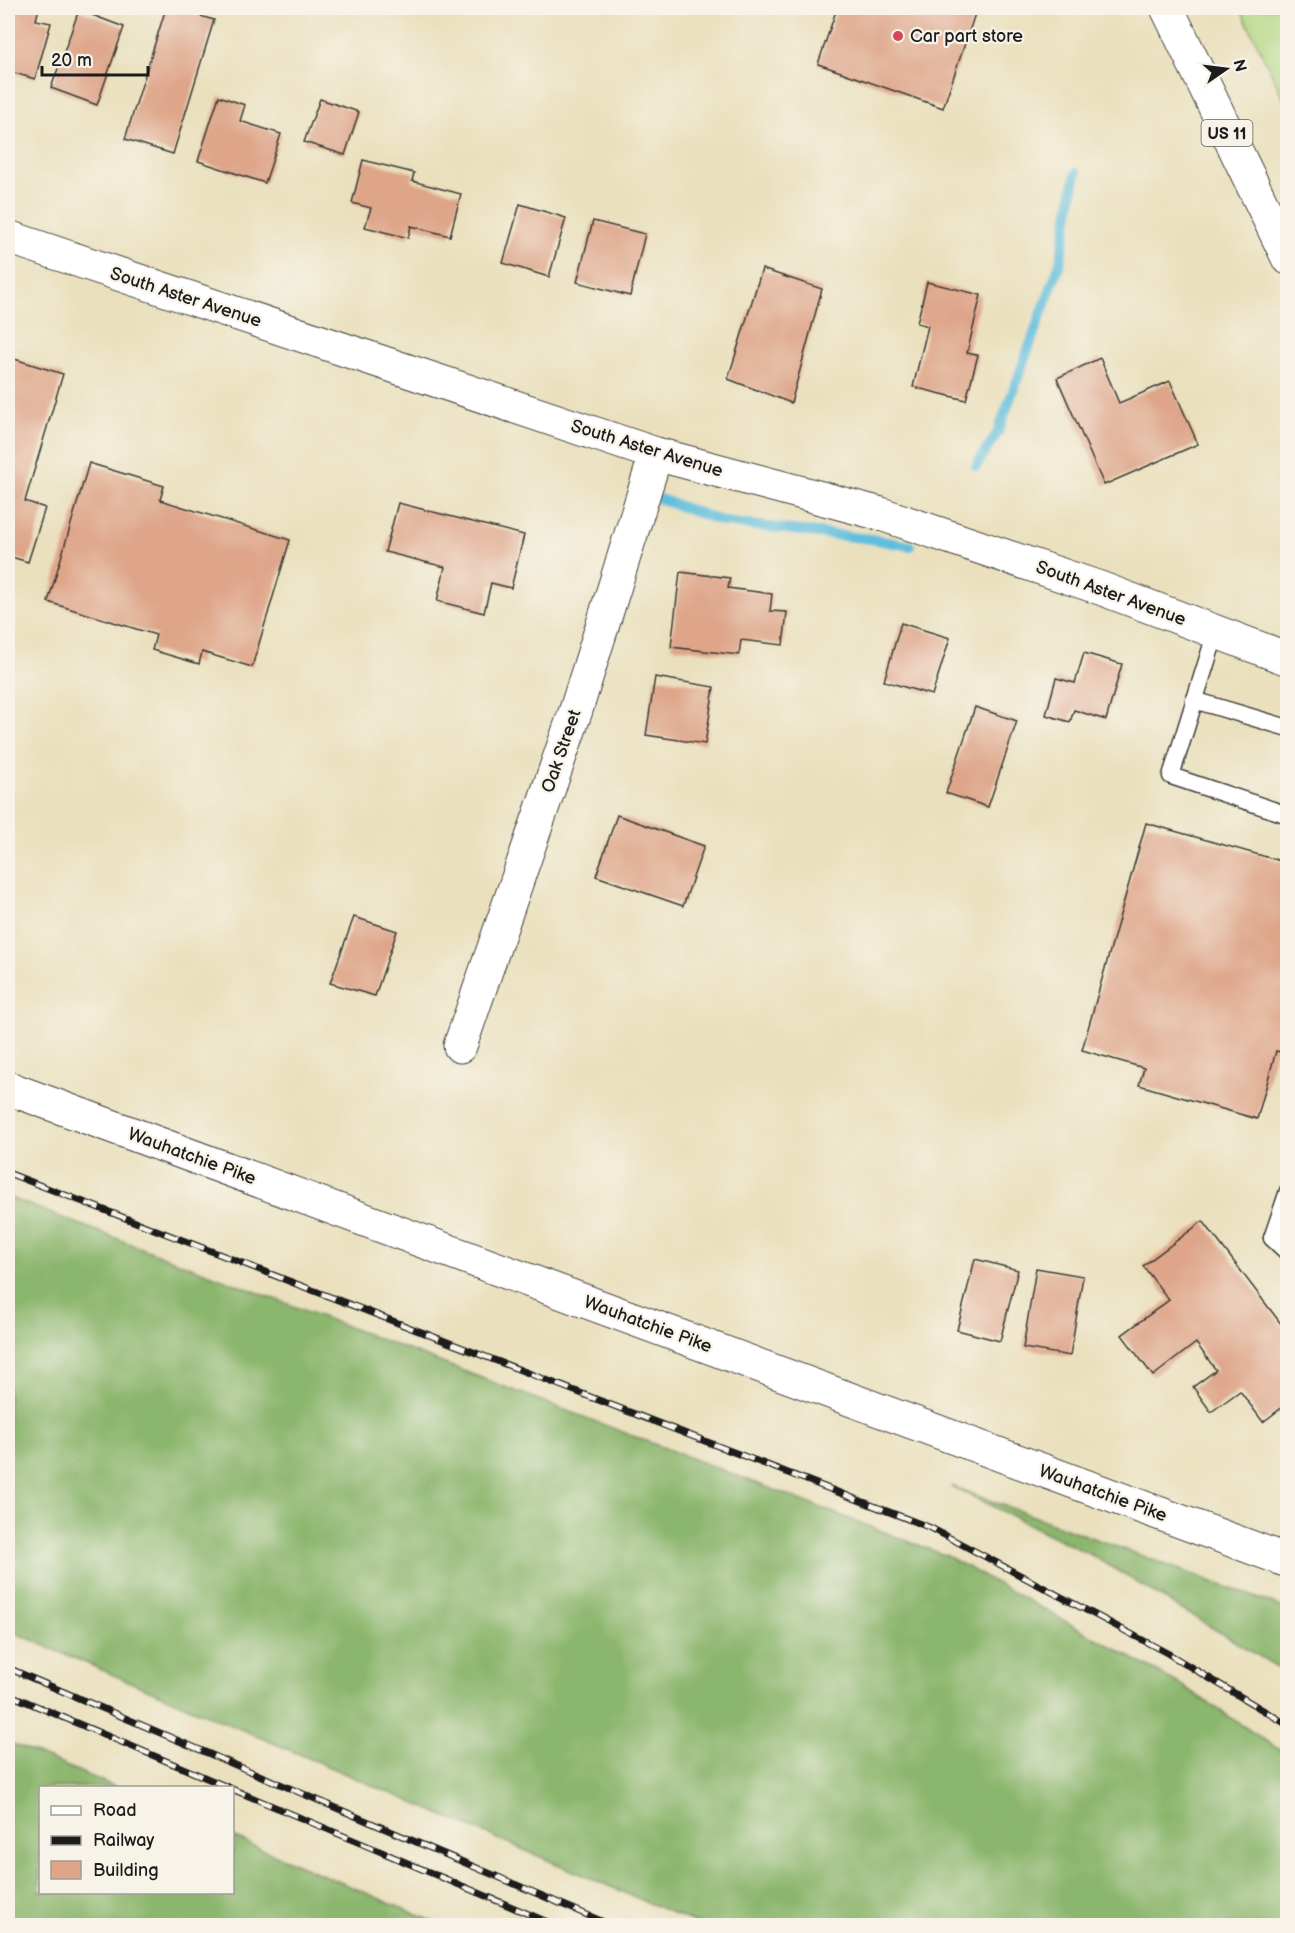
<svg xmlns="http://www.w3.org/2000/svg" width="1295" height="1933" font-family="'Balsamiq Sans',sans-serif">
<rect width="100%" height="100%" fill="#f7f3e8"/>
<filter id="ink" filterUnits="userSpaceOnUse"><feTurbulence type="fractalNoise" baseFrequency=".0167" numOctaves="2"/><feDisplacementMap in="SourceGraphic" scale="12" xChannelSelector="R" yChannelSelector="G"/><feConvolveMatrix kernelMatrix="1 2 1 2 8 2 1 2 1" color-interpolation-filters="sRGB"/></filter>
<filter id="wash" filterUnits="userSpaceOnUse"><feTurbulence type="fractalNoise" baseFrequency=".008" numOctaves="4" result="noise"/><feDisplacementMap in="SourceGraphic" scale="24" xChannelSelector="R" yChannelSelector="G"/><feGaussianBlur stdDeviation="1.35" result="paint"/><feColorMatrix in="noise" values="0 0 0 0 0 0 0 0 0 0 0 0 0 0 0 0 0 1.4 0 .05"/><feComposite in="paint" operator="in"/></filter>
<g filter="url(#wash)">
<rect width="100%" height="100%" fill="#eae0bd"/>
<path fill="#afd57e" stroke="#66784d" stroke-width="1.5" d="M1240,8H1287V106Z"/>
<g fill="#8bb66d" stroke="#546944" stroke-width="1.5">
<path d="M8,1197L947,1556L1181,1685L1287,1755V1925H700L8,1630Z"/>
<path d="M951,1486L1287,1609V1673L1093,1556Z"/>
<path d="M8,1742L116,1787L40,1788V1892H232L233,1837L442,1925H8Z"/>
</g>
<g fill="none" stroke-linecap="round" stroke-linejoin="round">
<g stroke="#5fbedd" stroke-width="10">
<path d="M976,466L998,432L1060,263L1076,173"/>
<path d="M660,499L724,522L871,539L910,546"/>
</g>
</g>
<g id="blocks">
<g fill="#dea589">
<path d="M8,8H39L36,20L51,23L35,79L8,71Z"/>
<path d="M166,8H174L214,20L173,154L125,139Z"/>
<path d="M837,8H977L943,108L818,64Z"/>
<path d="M79,10L124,27L97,105L51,88Z"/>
<path d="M219,96L245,105L240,121L281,134L265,183L198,161Z"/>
<path d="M320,99L359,112L345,155L304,142Z"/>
<path d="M363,160L414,173L412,181L461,194L450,236L411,226L408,238L365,227L371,208L352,203Z"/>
<path d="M520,204L566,218L549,277L503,263Z"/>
<path d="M593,221L645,234L630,296L577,282Z"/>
<path d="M762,269L822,289L791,403L728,379Z"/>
<path d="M927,282L981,295L967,353L978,355L966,400L913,387L928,326L917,323Z"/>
<path d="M8,357L63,374L25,501L45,508L28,562L8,556Z"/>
<path d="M1100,358L1119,403L1170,381L1198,444L1104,485L1057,378Z"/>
<path d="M89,463L164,486L160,500L290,540L252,667L202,652L199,664L152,650L156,635L48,602Z"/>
<path d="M398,503L524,535L511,588L491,583L484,613L437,601L445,567L385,552Z"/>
<path d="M680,572L730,578L728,588L772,594L770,611L787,612L783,645L741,640L739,655L671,647Z"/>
<path d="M901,623L950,638L932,695L884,681Z"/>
<path d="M1084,653L1122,664L1106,720L1074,710L1070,722L1046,715L1056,678L1075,683Z"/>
<path d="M655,677L714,687L705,744L646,735Z"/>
<path d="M975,707L1017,721L988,807L946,793Z"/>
<path d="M617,815L704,846L683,906L596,876Z"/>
<path d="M1146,823L1288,863V1054L1276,1051L1257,1119L1139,1085L1144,1068L1082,1050Z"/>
<path d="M354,917L397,931L375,996L330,983Z"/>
<path d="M1203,1221L1288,1333V1403L1263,1422L1240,1391L1211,1412L1193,1387L1216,1370L1196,1343L1153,1376L1122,1335L1169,1300L1143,1266Z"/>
<path d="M975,1259L1018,1270L1000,1341L957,1330Z"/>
<path d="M1036,1268L1083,1276L1070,1356L1023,1348Z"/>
</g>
</g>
</g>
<g filter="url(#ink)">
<use href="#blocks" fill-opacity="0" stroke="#3b3934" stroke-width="1.5"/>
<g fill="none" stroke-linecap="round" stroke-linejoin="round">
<g stroke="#3b3934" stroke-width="19">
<g id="lane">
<path d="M1216,632L1171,776L1288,815"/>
<path d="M1194,700L1288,728"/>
<path d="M1288,1191L1272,1238L1288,1232"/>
<path d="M1272,1238L1288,1253"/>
</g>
</g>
<g stroke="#3b3934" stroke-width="35">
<g id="street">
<path d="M8,237L656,454L881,514L1100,588L1288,659"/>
<path d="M460,1046L576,710L656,454"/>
</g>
</g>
<g stroke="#3b3934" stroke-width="35">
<path id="secondary" d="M8,1088L1288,1561"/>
</g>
<g stroke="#3b3934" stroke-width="35">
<path id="primary" d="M1167,8L1288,258"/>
</g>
<use href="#lane" stroke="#fff" stroke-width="16"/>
<use href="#street" stroke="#fff" stroke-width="33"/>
<use href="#secondary" stroke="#fff" stroke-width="33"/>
<use href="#primary" stroke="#fff" stroke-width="33"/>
<g stroke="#1c1c1c" stroke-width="7">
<g id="rail">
<path d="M8,1173L931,1528L1167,1653L1288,1725"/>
<path d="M8,1668L613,1926"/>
<path d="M8,1694L230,1788"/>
<path d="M232,1789L557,1926"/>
</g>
</g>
<use href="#rail" stroke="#f7f3e8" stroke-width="4.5" stroke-dasharray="14" stroke-linecap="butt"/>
</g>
</g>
<circle fill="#d1495b" stroke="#f7f3e8" stroke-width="2" cx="898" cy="36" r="6"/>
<g text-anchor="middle" stroke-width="4.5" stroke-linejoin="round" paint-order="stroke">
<rect fill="#f7f3e8" stroke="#5e5c59" stroke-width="1.5" x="1201.5" y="120" width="51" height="26" rx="4.5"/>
<g font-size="16" font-weight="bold" fill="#1c1c1c">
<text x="1227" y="139">US 11</text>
</g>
<g font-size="18" fill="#1c1c1c" stroke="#f7f3e8" text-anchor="start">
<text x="910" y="42">Car part store</text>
</g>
<g font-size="18" fill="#1c1c1c" stroke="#f7f3e8">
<text transform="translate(186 297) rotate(18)" y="6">South Aster Avenue</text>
<text transform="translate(647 448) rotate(17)" y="6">South Aster Avenue</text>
<text transform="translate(1111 593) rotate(20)" y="6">South Aster Avenue</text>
<text transform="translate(561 751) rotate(-71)" y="6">Oak Street</text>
<text transform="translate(192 1156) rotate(20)" y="6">Wauhatchie Pike</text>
<text transform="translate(648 1324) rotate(20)" y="6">Wauhatchie Pike</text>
<text transform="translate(1103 1493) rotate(20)" y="6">Wauhatchie Pike</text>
</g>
</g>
<rect width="1295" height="1933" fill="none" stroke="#f7f3e8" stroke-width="30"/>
<rect x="39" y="1786" width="195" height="108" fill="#f7f3e8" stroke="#9f9d96" stroke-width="1.5"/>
<rect x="51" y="1806" width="30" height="9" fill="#ffffff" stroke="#9f9d96" stroke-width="1.5"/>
<text x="93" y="1816" font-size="18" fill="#1c1c1c">Road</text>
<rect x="51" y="1836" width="30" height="9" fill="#1c1c1c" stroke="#9f9d96" stroke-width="1.5"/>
<text x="93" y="1846" font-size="18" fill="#1c1c1c">Railway</text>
<rect x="51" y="1861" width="30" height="18" fill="#dea589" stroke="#9f9d96" stroke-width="1.5"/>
<text x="93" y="1876" font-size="18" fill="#1c1c1c">Building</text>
<g transform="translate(1226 69) rotate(76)" stroke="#f7f3e8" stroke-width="4.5" paint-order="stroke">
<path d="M0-4.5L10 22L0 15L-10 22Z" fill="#1c1c1c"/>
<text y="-9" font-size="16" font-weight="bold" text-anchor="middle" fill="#1c1c1c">N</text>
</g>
<path d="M42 66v9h106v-9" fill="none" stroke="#1c1c1c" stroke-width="3"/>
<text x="51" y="66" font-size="18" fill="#1c1c1c" stroke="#f7f3e8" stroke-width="4.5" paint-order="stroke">20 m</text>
</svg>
